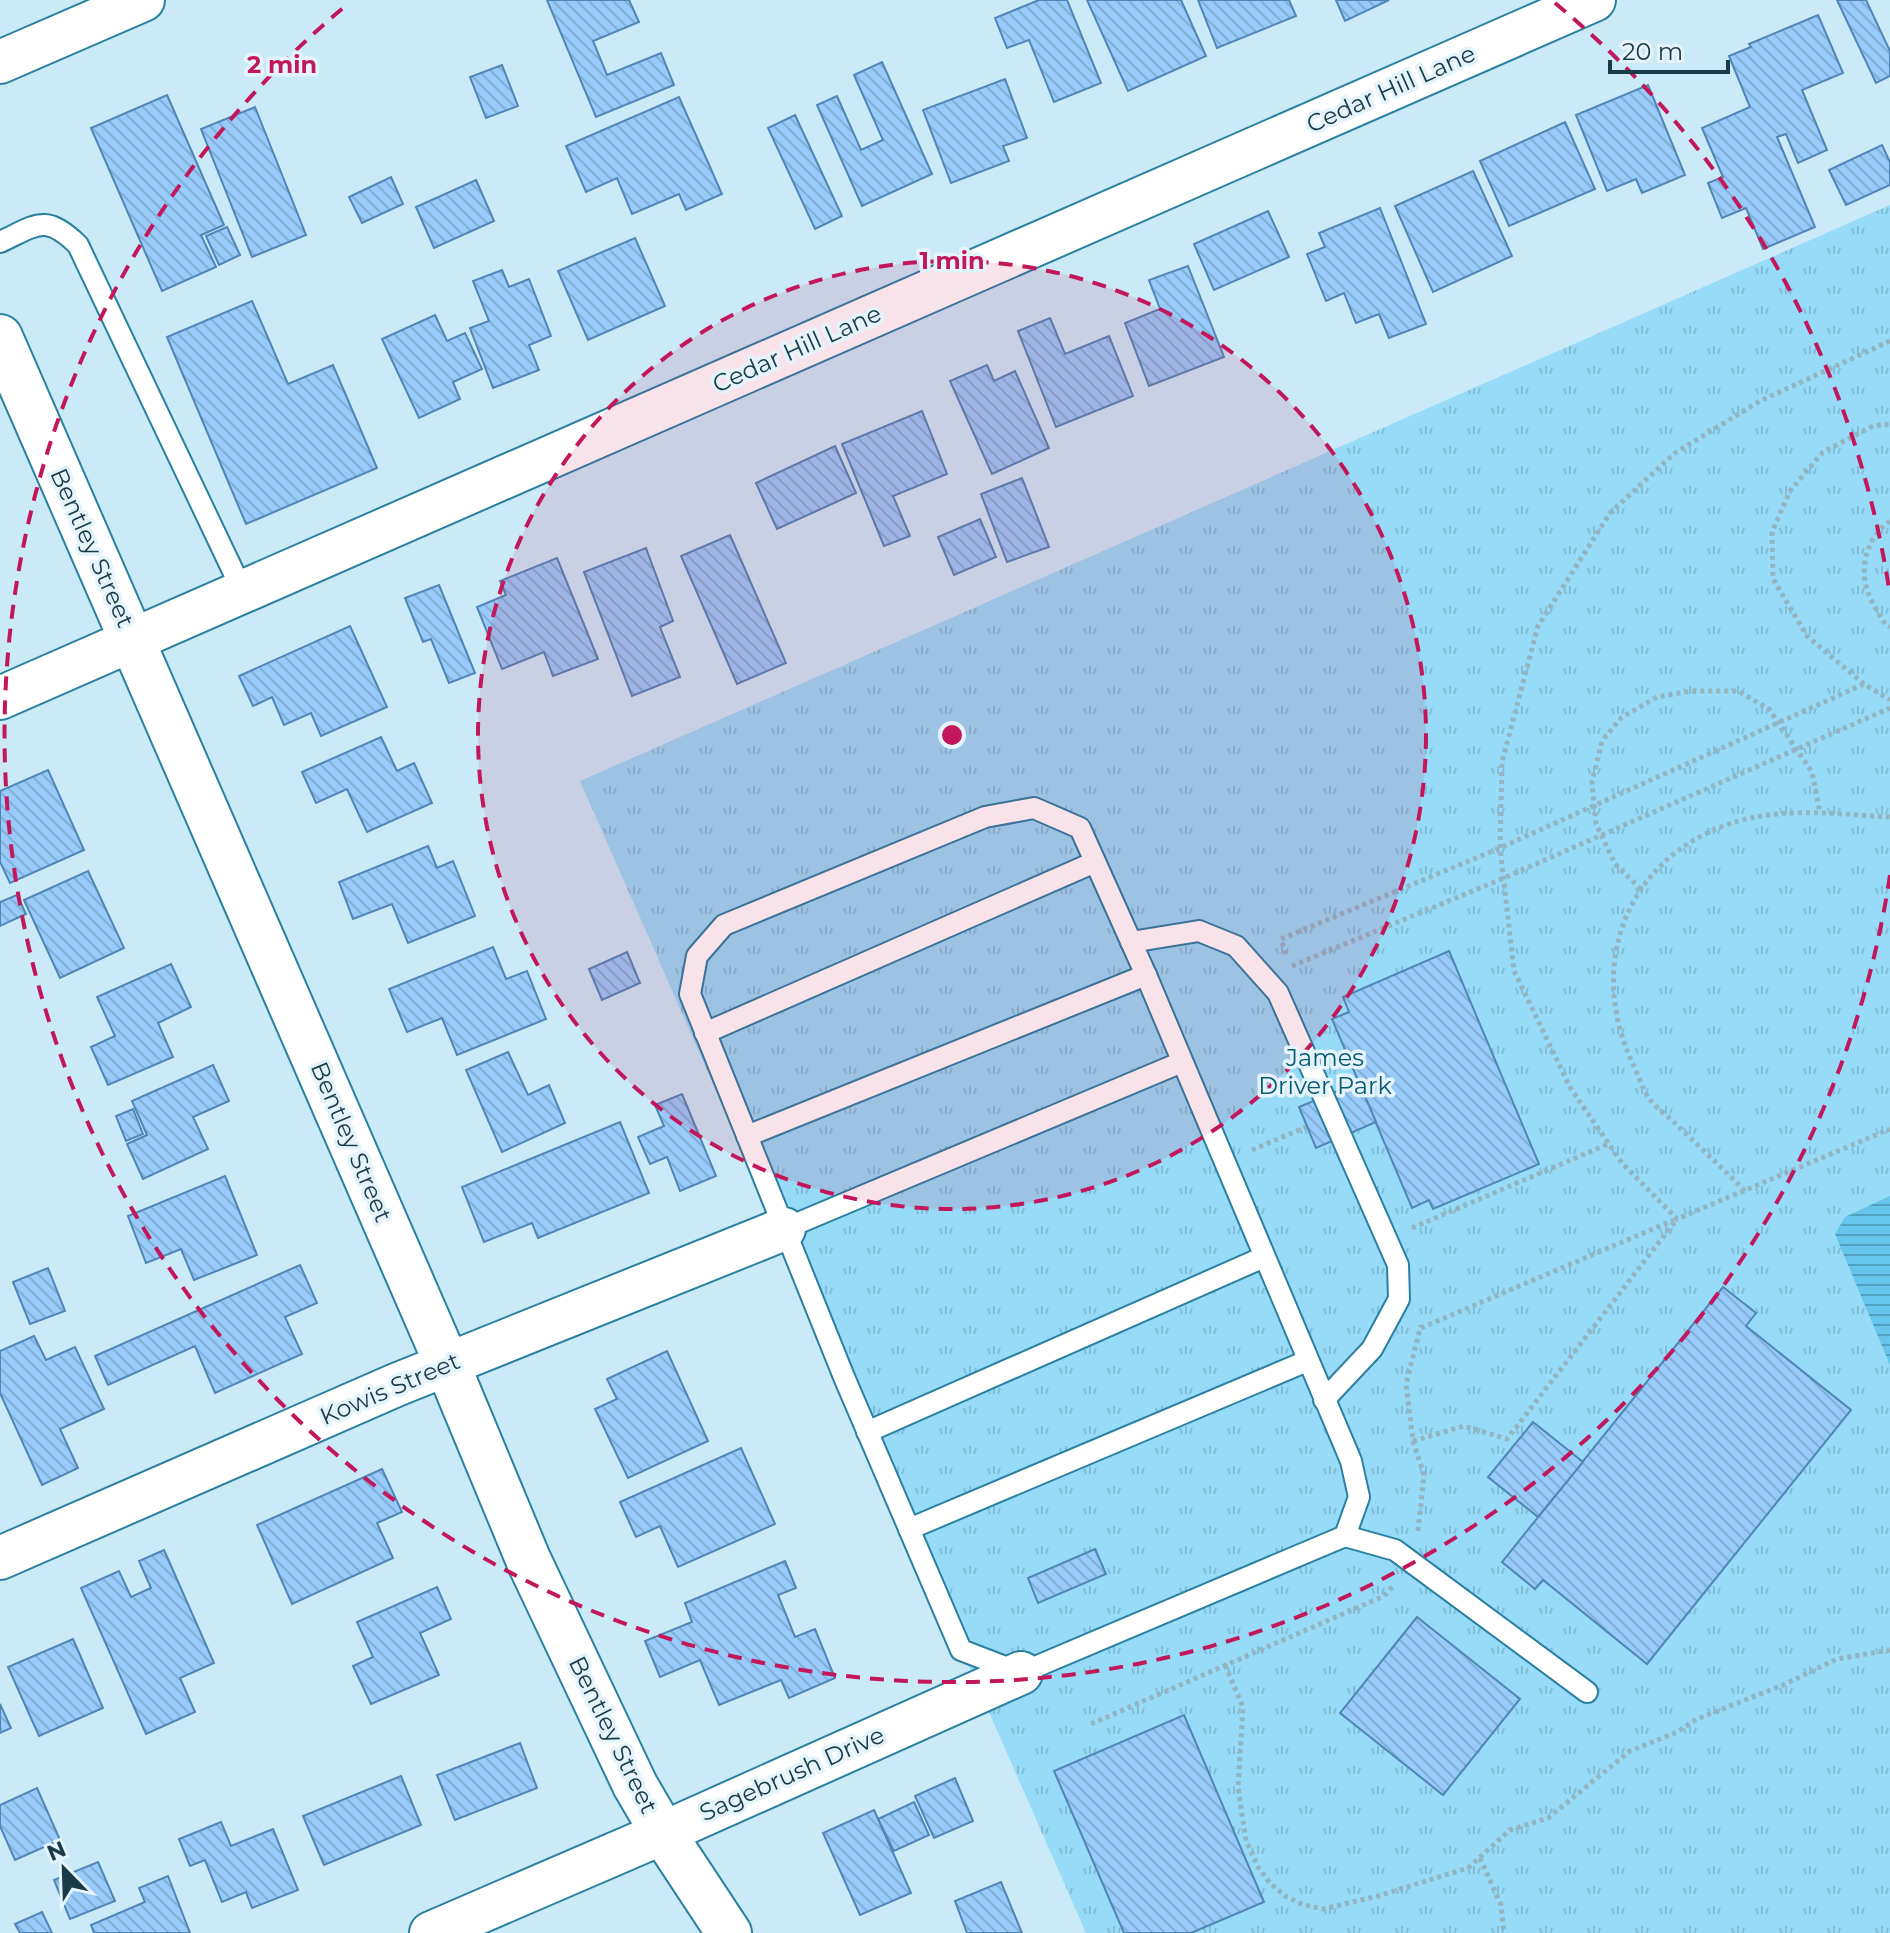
<svg xmlns="http://www.w3.org/2000/svg" width="1890" height="1933" font-family="Montserrat,sans-serif">
<defs>
<pattern id="grass-tufts" width="24" height="20" patternUnits="userSpaceOnUse" patternTransform="scale(2)"><rect width="24" height="20" fill="#97dbf8"/><path d="M3 7l-1-3M5 7V3M7 7l1-3M15 17l-1-3M17 17v-4M19 17l1-3" fill="none" stroke="#81bdd6"/></pattern>
<pattern id="water-rules" width="6" height="5" patternUnits="userSpaceOnUse" patternTransform="scale(2)"><rect width="6" height="5" fill="#65c5ea"/><path d="M0 2.5h6" fill="none" stroke="#52a1c0"/></pattern>
<pattern id="building-back-hatch" width="6" height="6" patternUnits="userSpaceOnUse" patternTransform="scale(2)"><rect width="6" height="6" fill="#98cbf9"/><path d="M-1 5l2 2M0 0l6 6M5-1l2 2" fill="none" stroke="#82afd7"/></pattern>
</defs>
<rect width="100%" height="100%" fill="#cbeaf7"/>
<path fill="url(#grass-tufts)" d="M1890,205V1933H1086L580,781Z"/>
<path fill="url(#water-rules)" d="M1890,1196V1365L1835,1234L1845,1217Z"/>
<g fill="url(#building-back-hatch)" stroke="#5086b6" stroke-width="2">
<path d="M547,0H629L639,22L593,41L607,75L661,53L674,85L596,117Z"/>
<path d="M1039,0H1067L1101,83L1054,102L1029,40L1007,48L995,18Z"/>
<path d="M1087,0H1181L1206,56L1128,91Z"/>
<path d="M1198,0H1289L1296,16L1217,48Z"/>
<path d="M1336,0H1389L1345,21Z"/>
<path d="M1837,0H1866L1890,51V76L1876,83Z"/>
<path d="M1818,15L1843,73L1802,90L1827,150L1798,163L1786,134L1777,137L1815,227L1763,249L1746,208L1722,218L1708,183L1723,177L1702,128L1750,107L1729,56L1751,47L1749,44Z"/>
<path d="M882,62L932,174L862,206L817,105L837,96L861,150L883,140L854,75Z"/>
<path d="M502,65L518,106L486,118L470,77Z"/>
<path d="M1005,79L1027,138L1003,146L1009,161L951,183L923,110Z"/>
<path d="M1648,85L1685,175L1642,193L1636,179L1607,191L1576,115Z"/>
<path d="M167,95L224,225L201,235L216,267L162,291L91,128Z"/>
<path d="M679,97L722,194L686,210L679,194L632,214L617,178L586,192L566,146Z"/>
<path d="M255,107L306,235L252,257L201,129Z"/>
<path d="M795,115L842,216L815,229L768,128Z"/>
<path d="M1565,122L1595,189L1509,226L1480,161Z"/>
<path d="M1882,145L1890,162V185L1846,205L1829,170Z"/>
<path d="M1473,171L1512,256L1433,292L1395,206Z"/>
<path d="M391,177L403,204L362,223L349,197Z"/>
<path d="M476,180L494,221L434,248L416,207Z"/>
<path d="M1380,208L1426,324L1389,338L1379,314L1356,323L1344,293L1326,301L1307,254L1325,247L1319,233Z"/>
<path d="M1268,211L1289,257L1214,290L1194,244Z"/>
<path d="M227,227L240,255L219,265L206,236Z"/>
<path d="M635,238L665,306L588,340L558,271Z"/>
<path d="M1188,266L1224,357L1149,386L1125,323L1160,309L1149,280Z"/>
<path d="M502,270L509,287L529,279L551,336L529,345L539,370L493,388L470,328L489,321L473,281Z"/>
<path d="M252,301L288,384L333,365L377,468L246,524L167,337Z"/>
<path d="M435,315L447,341L465,333L482,369L453,382L460,399L419,418L382,339Z"/>
<path d="M1050,318L1065,354L1109,336L1133,396L1056,427L1018,331Z"/>
<path d="M987,365L994,381L1015,371L1049,448L992,474L950,381Z"/>
<path d="M922,411L947,474L893,496L910,536L884,546L842,444Z"/>
<path d="M835,446L856,493L777,529L756,483Z"/>
<path d="M1022,478L1049,547L1007,562L981,494Z"/>
<path d="M980,519L996,557L954,575L938,537Z"/>
<path d="M730,535L786,663L737,684L681,556Z"/>
<path d="M646,548L673,621L660,627L680,677L632,696L584,572Z"/>
<path d="M557,558L598,659L553,676L544,652L502,669L477,607L506,595L500,581Z"/>
<path d="M439,585L475,673L449,683L431,639L423,642L405,598Z"/>
<path d="M350,626L387,707L321,736L311,713L284,725L272,697L253,706L239,676Z"/>
<path d="M381,737L397,771L414,763L432,803L367,832L347,789L316,803L302,772Z"/>
<path d="M48,770L84,850L10,883L0,862V791Z"/>
<path d="M428,846L437,868L453,861L475,916L408,943L392,904L353,919L339,882Z"/>
<path d="M88,871L124,948L60,978L24,900Z"/>
<path d="M17,895L26,914L0,926V902Z"/>
<path d="M493,947L506,979L527,971L546,1019L457,1055L442,1018L407,1032L389,989Z"/>
<path d="M1449,951L1539,1164L1433,1209L1429,1200L1412,1208L1332,1019L1349,1012L1343,997Z"/>
<path d="M627,952L640,983L602,1000L589,969Z"/>
<path d="M171,964L191,1007L158,1023L173,1057L108,1085L91,1047L115,1036L97,997Z"/>
<path d="M508,1052L528,1095L549,1085L565,1123L502,1152L466,1070Z"/>
<path d="M213,1065L229,1101L193,1117L208,1149L143,1179L127,1144L147,1135L132,1101Z"/>
<path d="M1359,1082L1376,1122L1316,1148L1299,1107Z"/>
<path d="M682,1094L716,1176L680,1191L667,1157L650,1164L638,1137L664,1126L655,1105Z"/>
<path d="M133,1109L143,1134L126,1141L116,1116Z"/>
<path d="M620,1122L649,1193L538,1238L532,1223L484,1242L462,1187Z"/>
<path d="M225,1176L257,1255L194,1280L181,1249L146,1263L128,1216Z"/>
<path d="M300,1265L317,1303L285,1317L302,1354L215,1393L195,1346L108,1385L95,1356Z"/>
<path d="M48,1268L65,1311L30,1324L13,1282Z"/>
<path d="M1723,1287L1756,1313L1746,1326L1851,1410L1647,1664L1543,1580L1535,1589L1502,1562Z"/>
<path d="M34,1336L46,1360L75,1347L104,1409L60,1429L78,1468L42,1485L0,1393V1351Z"/>
<path d="M667,1351L708,1441L628,1478L595,1409L617,1399L607,1379Z"/>
<path d="M1533,1422L1583,1462L1538,1517L1488,1477Z"/>
<path d="M741,1448L775,1524L678,1567L660,1526L636,1537L620,1502Z"/>
<path d="M382,1469L402,1512L377,1523L393,1558L292,1604L257,1525Z"/>
<path d="M1095,1549L1106,1574L1038,1603L1028,1578Z"/>
<path d="M164,1550L214,1663L180,1678L195,1712L146,1734L81,1588L119,1571L131,1597L151,1588L139,1561Z"/>
<path d="M785,1561L796,1588L778,1595L795,1637L815,1629L835,1678L789,1698L781,1680L719,1705L700,1660L660,1677L645,1641L692,1622L685,1603Z"/>
<path d="M437,1587L451,1619L420,1633L439,1675L371,1704L353,1666L373,1657L357,1622Z"/>
<path d="M1417,1617L1520,1699L1443,1795L1340,1713Z"/>
<path d="M73,1639L103,1708L39,1736L8,1667Z"/>
<path d="M0,1704L11,1728L0,1733Z"/>
<path d="M1184,1715L1264,1902L1191,1933H1124L1054,1771Z"/>
<path d="M520,1743L537,1788L455,1820L437,1775Z"/>
<path d="M401,1776L421,1825L324,1865L303,1816Z"/>
<path d="M955,1778L973,1821L934,1838L915,1796Z"/>
<path d="M37,1788L60,1840L15,1860L0,1826V1805Z"/>
<path d="M914,1802L929,1835L894,1851L878,1819Z"/>
<path d="M874,1810L911,1893L860,1915L823,1833Z"/>
<path d="M221,1822L231,1846L273,1829L298,1890L252,1908L246,1892L222,1902L205,1860L190,1866L179,1839Z"/>
<path d="M98,1862L115,1901L70,1919L54,1880Z"/>
<path d="M168,1876L190,1933H94L91,1925L145,1902L139,1888Z"/>
<path d="M1001,1882L1022,1933H967L955,1901Z"/>
<path d="M42,1912L52,1933H20L15,1924Z"/>
</g>
<g fill="none" stroke-linecap="round" stroke-linejoin="round">
<g stroke="#29809f" stroke-width="24">
<g id="lane">
<path d="M0,242C37,225 45,213 78,245L243,592"/>
<path d="M1034,808L1080,828L1146,975L1351,1461L1359,1497L1345,1536L1021,1673L961,1650L844,1377L690,994L697,956L724,925L985,817Z"/>
<path d="M1131,942L1199,931L1236,946L1278,993L1398,1265L1399,1299L1372,1349L1324,1400"/>
<path d="M705,1033L1095,862"/>
<path d="M747,1136L1146,975"/>
<path d="M784,1229L1182,1062"/>
<path d="M867,1432L1264,1257"/>
<path d="M909,1529L1307,1361"/>
<path d="M1345,1536L1395,1550L1587,1692"/>
</g>
</g>
<g stroke="#29809f" stroke-width="46">
<g id="street">
<path d="M0,62L143,0"/>
<path d="M0,698L1594,0"/>
<path d="M0,1558L396,1385L784,1229"/>
<path d="M431,1933L663,1833L1021,1673"/>
</g>
</g>
<g stroke="#29809f" stroke-width="48">
<path id="secondary" d="M0,337L447,1364L528,1559L635,1785L663,1833L729,1933"/>
</g>
<g stroke="#93b4c1" stroke-width="5" stroke-dasharray="4 4" stroke-linecap="butt">
<path d="M1890,341L1760,401L1675,453L1610,513L1538,626L1502,762L1500,848L1514,971L1571,1089L1622,1163L1677,1219L1890,1129"/>
<path d="M1890,521C1869,535 1859,565 1867,589C1870,601 1879,613 1885,624L1890,627"/>
<path d="M1864,684L1807,636L1773,579L1772,532L1790,491L1823,452L1873,426L1890,424"/>
<path d="M1641,889L1615,864L1596,824L1592,782L1602,741L1621,718L1657,697L1691,691H1738L1769,709L1812,772L1820,813"/>
<path d="M1286,954L1281,939L1500,848L1864,684L1890,700"/>
<path d="M1292,966L1504,878L1890,708"/>
<path d="M1252,1150L1306,1127"/>
<path d="M1745,1191C1723,1169 1701,1148 1679,1127C1669,1117 1656,1108 1648,1097C1642,1088 1638,1074 1633,1064C1587,968 1624,862 1726,825C1777,806 1837,814 1890,817"/>
<path d="M1412,1228L1608,1144"/>
<path d="M1421,1328L1674,1220"/>
<path d="M1413,1441L1464,1426L1507,1439L1677,1219"/>
<path d="M1418,1531L1424,1475L1413,1441L1406,1384L1421,1325"/>
<path d="M1225,1665L1243,1707L1238,1788L1246,1841L1258,1867L1270,1883L1285,1896L1304,1905L1323,1909L1378,1896L1468,1868L1510,1830L1548,1818L1630,1751L1677,1732L1697,1719L1783,1685L1837,1659L1890,1650"/>
<path d="M1091,1724L1384,1596L1394,1585"/>
<path d="M1480,1858L1501,1905L1504,1933"/>
</g>
<use href="#lane" stroke="#fff" stroke-width="20"/>
<use href="#street" stroke="#fff" stroke-width="42"/>
<use href="#secondary" stroke="#fff" stroke-width="44"/>
</g>
<circle cx="952" cy="735" r="474" fill="#c2185b" fill-opacity=".12"/>
<g fill="none" stroke="#c2185b" stroke-width="4" stroke-dasharray="14 10">
<circle cx="952" cy="735" r="474"/>
<path d="M1890 875A948 948 0 1 1 349 3M1555 3A948 948 0 0 1 1890 595"/>
</g>
<g text-anchor="middle" stroke-width="7" stroke-linejoin="round" paint-order="stroke">
<g font-size="24" fill="#183b49" stroke="#e5f4fb">
<text transform="translate(1391 89) rotate(-24)" y="8">Cedar Hill Lane</text>
<text transform="translate(797 349) rotate(-24)" y="8">Cedar Hill Lane</text>
<text transform="translate(92 548) rotate(66)" y="8">Bentley Street</text>
<text transform="translate(351 1142) rotate(67)" y="8">Bentley Street</text>
<text transform="translate(390 1389) rotate(-23)" y="8">Kowis Street</text>
<text transform="translate(613 1735) rotate(64)" y="8">Bentley Street</text>
<text transform="translate(792 1774) rotate(-24)" y="8">Sagebrush Drive</text>
</g>
<g font-size="24" fill="#075a73" stroke="#e5f4fb">
<text x="1325" y="1066">James<tspan x="1325" dy="28">Driver Park</tspan></text>
</g>
</g>
<circle cx="952" cy="735" r="12" fill="#c2185b" stroke="#e5f4fb" stroke-width="4"/>
<g font-size="24" text-anchor="middle" font-weight="bold" fill="#c2185b" stroke="#e5f4fb" stroke-width="7" stroke-linejoin="round" paint-order="stroke">
<text x="282" y="73">2 min</text>
<text x="952" y="269">1 min</text>
</g>
<g transform="translate(64 1869) rotate(337)" stroke="#e5f4fb" stroke-width="6" paint-order="stroke">
<path d="M0-6L14 30L0 20L-14 30Z" fill="#183b49"/>
<text y="-12" font-size="22" font-weight="bold" text-anchor="middle" fill="#183b49">N</text>
</g>
<path d="M1610 60v12h118v-12" fill="none" stroke="#183b49" stroke-width="4"/>
<text x="1622" y="60" font-size="24" fill="#183b49" stroke="#e5f4fb" stroke-width="6" paint-order="stroke">20 m</text>
</svg>
